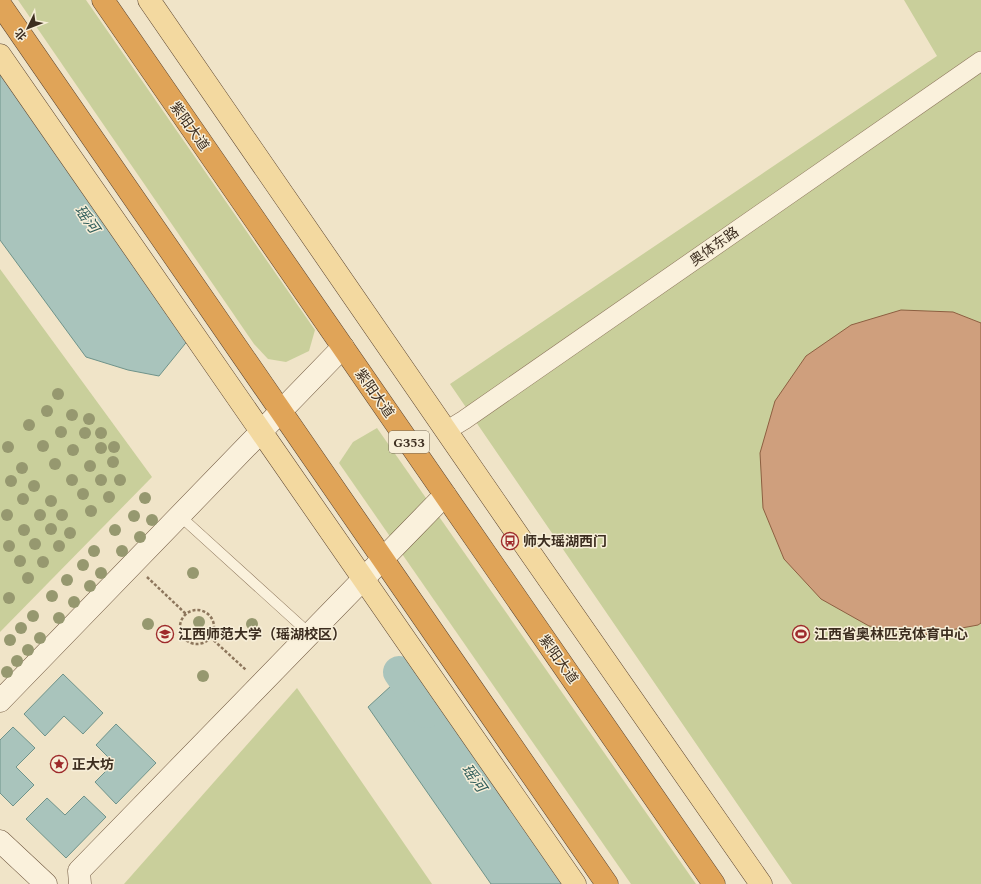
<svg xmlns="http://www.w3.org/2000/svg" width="981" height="884" font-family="Spectral,'Noto Sans SC',serif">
<rect width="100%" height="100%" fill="#f0e4c8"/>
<g fill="#c9cf9b">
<path d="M18,0H86L315,330L309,351L286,362L268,359L254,344Z"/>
<path d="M904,0H981V884H792L450,384L937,56Z"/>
<path d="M0,269L152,477L0,632Z"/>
<path d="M377,428L696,884H631L339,463L353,442Z"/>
<path d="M297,688L432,884H124Z"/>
</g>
<g fill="#a9c4bc" stroke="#6f938a">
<path d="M0,69L189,339L159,376L128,370L86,357L0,240Z"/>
<path d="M416,663L569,884H491L368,707Z"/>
<path d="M63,674L103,713L83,734L64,716L45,736L24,714Z"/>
<path d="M116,724L156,763L116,804L95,782L114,763L96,745Z"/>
<path d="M13,727L35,748L16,767L34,785L13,806L0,793V740Z"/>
<path d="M84,796L106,817L66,858L26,819L47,798L65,815Z"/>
</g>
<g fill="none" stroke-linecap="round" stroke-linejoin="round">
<path stroke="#a9c4bc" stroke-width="32" d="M399,672L427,712"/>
</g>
<path fill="#cf9f7d" stroke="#8d5f41" d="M901,310L953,312L981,323V623L978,625L924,635L869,626L821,599L784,559L763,508L760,453L775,401L806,356L851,325Z"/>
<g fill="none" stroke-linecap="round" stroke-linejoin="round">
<g stroke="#8d765c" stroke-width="11">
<path id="lane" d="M180,516L310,634"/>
</g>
<g stroke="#8d765c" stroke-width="20">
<path id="street" d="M446,431L464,420L981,61"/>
</g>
<g stroke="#6f573f" stroke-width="23">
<g id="secondary">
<path d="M0,701L343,347"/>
<path d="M0,841L46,884"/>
<path d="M80,884L79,871L445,495"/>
</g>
</g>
<g stroke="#5b4430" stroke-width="23">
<g id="primary">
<path d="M149,0L529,551L761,884"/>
<path d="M0,55L575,884"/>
</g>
</g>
<g stroke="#5b4430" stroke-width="23">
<g id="highway">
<path d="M103,0L714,884"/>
<path d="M0,4L607,884"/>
</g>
</g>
<g stroke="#8d765c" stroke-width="2.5" stroke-dasharray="3 2" stroke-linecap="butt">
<path d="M147,577L186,614"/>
<circle cx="197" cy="627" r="17"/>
<path d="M210,637L246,670"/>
</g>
<use href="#lane" stroke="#faf1dc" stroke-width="10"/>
<use href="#street" stroke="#faf1dc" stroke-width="19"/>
<use href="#secondary" stroke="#faf1dc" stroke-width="22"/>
<use href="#primary" stroke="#f3d9a0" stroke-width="22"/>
<use href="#highway" stroke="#e0a458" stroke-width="22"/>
</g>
<g fill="#96986f">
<circle cx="58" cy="394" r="6"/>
<circle cx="47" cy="411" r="6"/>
<circle cx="72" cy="415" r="6"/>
<circle cx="89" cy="419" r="6"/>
<circle cx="29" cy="425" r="6"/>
<circle cx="61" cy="432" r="6"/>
<circle cx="85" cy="433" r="6"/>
<circle cx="101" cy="433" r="6"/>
<circle cx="43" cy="446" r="6"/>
<circle cx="8" cy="447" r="6"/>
<circle cx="114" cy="447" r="6"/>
<circle cx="101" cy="448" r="6"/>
<circle cx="73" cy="450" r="6"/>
<circle cx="113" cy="462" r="6"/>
<circle cx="55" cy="464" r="6"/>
<circle cx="90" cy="466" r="6"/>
<circle cx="22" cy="468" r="6"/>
<circle cx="72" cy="480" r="6"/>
<circle cx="101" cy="480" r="6"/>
<circle cx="120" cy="480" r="6"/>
<circle cx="11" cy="481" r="6"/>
<circle cx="34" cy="486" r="6"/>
<circle cx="83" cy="494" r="6"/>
<circle cx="109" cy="497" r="6"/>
<circle cx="145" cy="498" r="6"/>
<circle cx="23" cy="499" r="6"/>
<circle cx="51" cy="501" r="6"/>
<circle cx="91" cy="511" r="6"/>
<circle cx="7" cy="515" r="6"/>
<circle cx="40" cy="515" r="6"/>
<circle cx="62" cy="515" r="6"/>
<circle cx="134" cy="516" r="6"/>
<circle cx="152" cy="520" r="6"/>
<circle cx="51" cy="529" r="6"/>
<circle cx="24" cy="530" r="6"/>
<circle cx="115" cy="530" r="6"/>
<circle cx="70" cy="533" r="6"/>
<circle cx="140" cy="537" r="6"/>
<circle cx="35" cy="544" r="6"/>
<circle cx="9" cy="546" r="6"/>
<circle cx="59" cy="546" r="6"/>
<circle cx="94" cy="551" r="6"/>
<circle cx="122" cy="551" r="6"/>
<circle cx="20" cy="561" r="6"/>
<circle cx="43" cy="562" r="6"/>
<circle cx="83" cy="565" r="6"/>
<circle cx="101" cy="573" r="6"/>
<circle cx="193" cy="573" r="6"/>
<circle cx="28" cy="578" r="6"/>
<circle cx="67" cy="580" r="6"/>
<circle cx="90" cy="586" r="6"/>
<circle cx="52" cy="596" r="6"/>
<circle cx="9" cy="598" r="6"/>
<circle cx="74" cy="602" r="6"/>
<circle cx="33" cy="616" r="6"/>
<circle cx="59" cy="618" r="6"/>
<circle cx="199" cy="622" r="6"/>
<circle cx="148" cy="624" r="6"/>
<circle cx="252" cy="624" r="6"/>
<circle cx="21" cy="628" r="6"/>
<circle cx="40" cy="638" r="6"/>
<circle cx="10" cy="640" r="6"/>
<circle cx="28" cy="650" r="6"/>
<circle cx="17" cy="661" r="6"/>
<circle cx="7" cy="672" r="6"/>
<circle cx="203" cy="676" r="6"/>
</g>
<defs>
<g id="bus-ring" transform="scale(0.9)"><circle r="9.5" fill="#f7eed8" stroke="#9e2a2b" stroke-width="1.5"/><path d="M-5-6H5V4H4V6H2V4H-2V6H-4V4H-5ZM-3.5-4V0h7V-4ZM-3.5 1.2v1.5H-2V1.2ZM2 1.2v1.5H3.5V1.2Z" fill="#9e2a2b"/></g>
<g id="university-ring" transform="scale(0.9)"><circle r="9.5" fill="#f7eed8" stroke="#9e2a2b" stroke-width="1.5"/><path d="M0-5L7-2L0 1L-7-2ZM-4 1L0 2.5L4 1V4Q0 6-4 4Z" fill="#9e2a2b"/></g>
<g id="stadium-ring" transform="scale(0.9)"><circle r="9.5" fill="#f7eed8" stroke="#9e2a2b" stroke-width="1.5"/><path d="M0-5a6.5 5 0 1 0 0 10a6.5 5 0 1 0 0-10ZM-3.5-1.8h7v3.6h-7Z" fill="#9e2a2b"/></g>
<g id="sight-ring" transform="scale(0.9)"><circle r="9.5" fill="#f7eed8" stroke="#9e2a2b" stroke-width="1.5"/><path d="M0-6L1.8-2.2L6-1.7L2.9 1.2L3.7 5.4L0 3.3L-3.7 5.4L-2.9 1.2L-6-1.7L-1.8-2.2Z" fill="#9e2a2b"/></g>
</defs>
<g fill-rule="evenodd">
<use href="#bus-ring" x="510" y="541"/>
<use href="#university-ring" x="165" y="634"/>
<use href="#stadium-ring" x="801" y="634"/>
<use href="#sight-ring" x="59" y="764"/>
</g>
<g text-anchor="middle" stroke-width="3" stroke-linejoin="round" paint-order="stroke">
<rect fill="#f7eed8" stroke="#756857" stroke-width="1" x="389" y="431" width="40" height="22" rx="3"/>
<g font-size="13" font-weight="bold" fill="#3d2e20">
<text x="409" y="447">G353</text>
</g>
<g font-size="14" fill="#3d2e20" stroke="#f7eed8">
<text transform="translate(190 126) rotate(55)" y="5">紫阳大道</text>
<text transform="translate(714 246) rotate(-35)" y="5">奥体东路</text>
<text transform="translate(375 393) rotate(55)" y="5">紫阳大道</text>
<text transform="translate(559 659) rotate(55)" y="5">紫阳大道</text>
</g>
<g font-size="14" font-weight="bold" fill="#3d2e20" stroke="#f7eed8" text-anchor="start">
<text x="523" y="546">师大瑶湖西门</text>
<text x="178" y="639">江西师范大学（瑶湖校区）</text>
<text x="814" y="639">江西省奥林匹克体育中心</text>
<text x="72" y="769">正大坊</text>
</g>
<g font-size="15" font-style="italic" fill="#2f5d5a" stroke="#f7eed8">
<text transform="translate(87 219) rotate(55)" y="5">瑶河</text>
<text transform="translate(474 778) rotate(55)" y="5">瑶河</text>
</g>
</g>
<g transform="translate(28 28) rotate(227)" stroke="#f7eed8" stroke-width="3" paint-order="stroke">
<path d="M0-3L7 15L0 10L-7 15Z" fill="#3d2e20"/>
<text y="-6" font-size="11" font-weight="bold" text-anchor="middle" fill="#3d2e20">北</text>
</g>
</svg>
